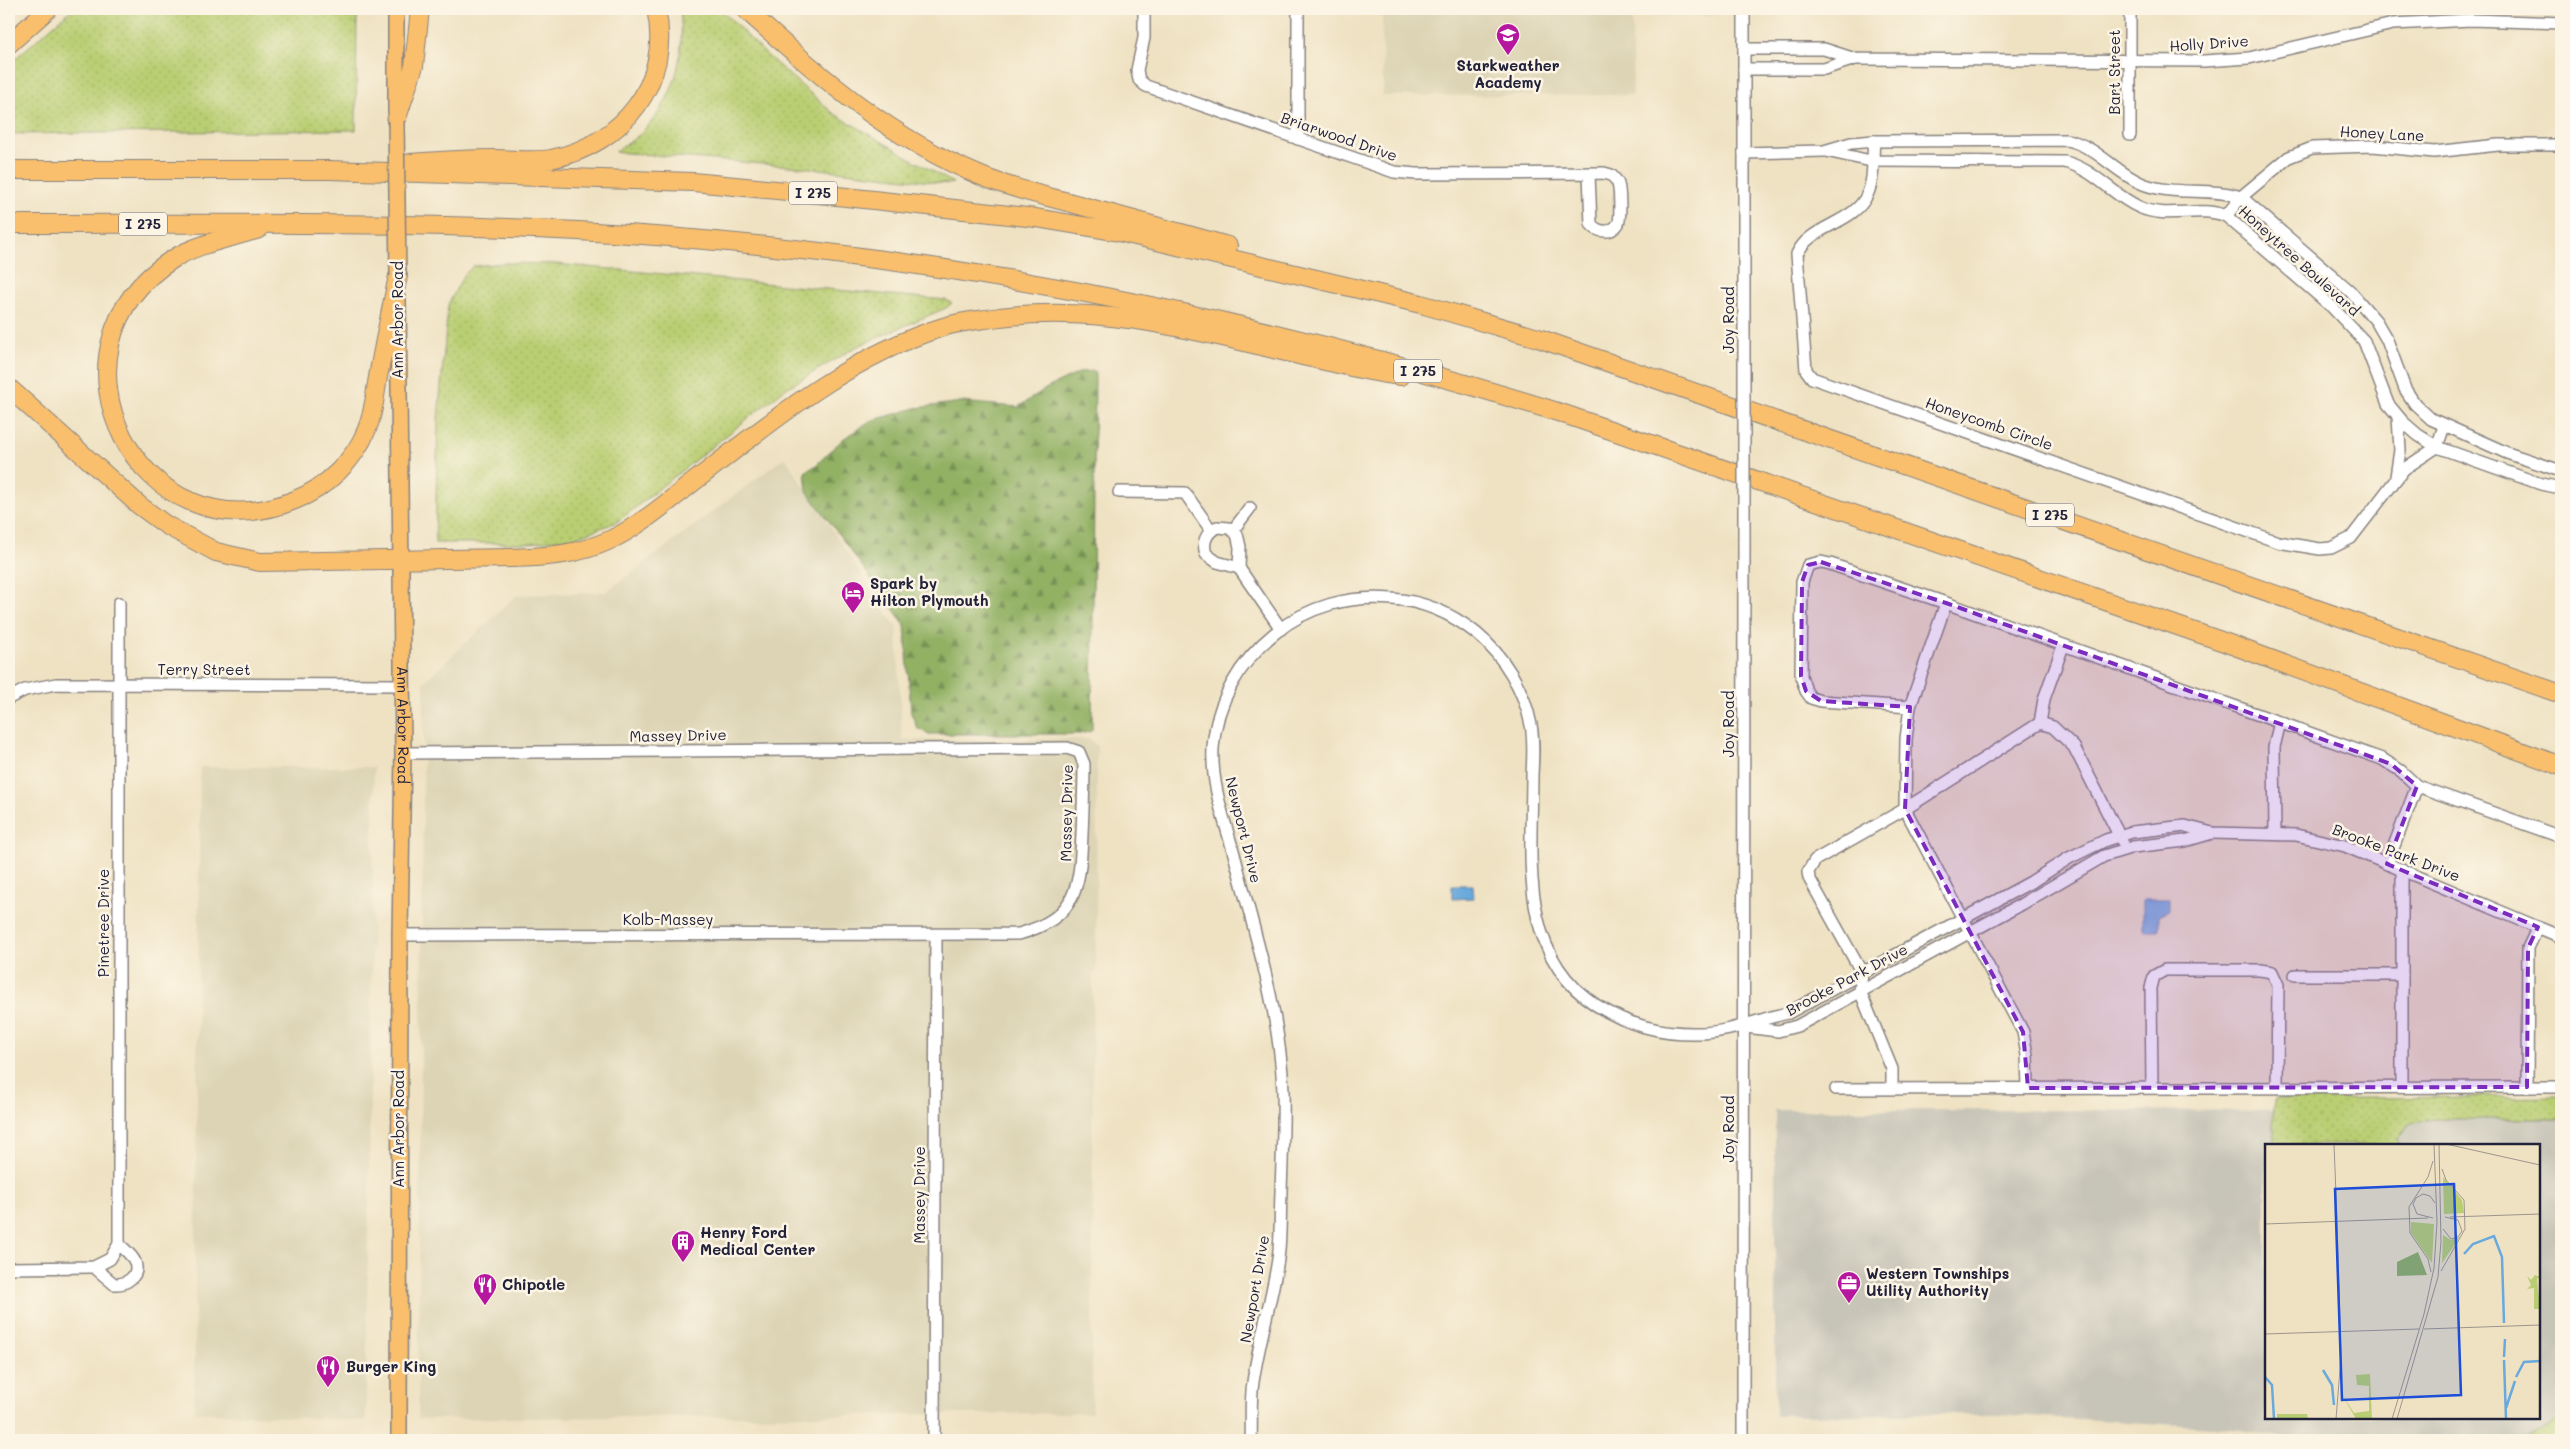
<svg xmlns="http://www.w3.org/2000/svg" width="2570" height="1449" font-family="Mali,sans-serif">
<defs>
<pattern id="grass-dots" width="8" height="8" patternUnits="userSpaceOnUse" patternTransform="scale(1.25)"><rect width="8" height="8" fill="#b9ce72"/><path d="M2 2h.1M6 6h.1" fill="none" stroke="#9fb164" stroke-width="1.8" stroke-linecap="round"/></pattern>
<pattern id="forest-firs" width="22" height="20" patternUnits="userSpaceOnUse" patternTransform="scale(1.25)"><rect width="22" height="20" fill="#92b164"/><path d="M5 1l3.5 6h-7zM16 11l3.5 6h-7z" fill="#779054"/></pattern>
</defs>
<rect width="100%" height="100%" fill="#fcf5e5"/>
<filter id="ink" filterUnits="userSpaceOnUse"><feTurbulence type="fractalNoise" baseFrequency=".02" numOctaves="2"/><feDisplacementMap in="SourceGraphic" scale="10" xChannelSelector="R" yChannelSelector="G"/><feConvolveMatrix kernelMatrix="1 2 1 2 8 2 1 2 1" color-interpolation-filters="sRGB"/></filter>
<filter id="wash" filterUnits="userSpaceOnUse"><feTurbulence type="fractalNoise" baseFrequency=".0096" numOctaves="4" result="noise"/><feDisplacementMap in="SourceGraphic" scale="20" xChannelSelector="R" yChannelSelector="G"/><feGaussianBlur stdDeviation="1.12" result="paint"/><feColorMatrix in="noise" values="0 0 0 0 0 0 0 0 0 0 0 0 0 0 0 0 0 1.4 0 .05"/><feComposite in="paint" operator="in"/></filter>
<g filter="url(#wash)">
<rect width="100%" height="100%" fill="#efe2c3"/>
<g fill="#ddd4b5">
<path d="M1382,9H1714V16H1632L1633,95L1383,96Z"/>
<path d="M785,457L897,628L902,740L1090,739L1097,746L1096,972L1093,973L1092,1413L418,1419L424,682L517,595L606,592Z"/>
<path d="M200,767H374L366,1421L194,1412Z"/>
</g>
<path fill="#c7c5b8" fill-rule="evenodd" d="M1775,1110L2561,1111V1425L2536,1440H2290L2231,1428L1994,1414L1775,1416ZM2266,1145H2539V1418H2266Z"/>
<g fill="url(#grass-dots)" stroke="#6e7856">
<path d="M72,9H357L356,130L9,134V64Z"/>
<path d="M680,9H720L770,58L833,113L953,183L949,184L801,167L615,152C624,145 636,139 643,131C677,97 685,54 680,9Z"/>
<path d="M505,263L556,264L946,300L952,303L946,308L858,346L785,389L617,522L574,538L530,543H435L438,419L448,305L463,276L473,266Z"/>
<path d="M2561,1096V1119H2431L2409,1124L2399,1139L2400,1145H2274V1099Z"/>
<path d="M2561,1418V1434L2550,1440H2524Z"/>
</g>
<path fill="url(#forest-firs)" stroke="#5a6a50" d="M1095,371L1092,731L1080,734H929L918,729L911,713L905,625L807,491L805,472L815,466L843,439L870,421L916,408L961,402L1018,407L1047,388L1081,372Z"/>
<g fill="#69a9dc" stroke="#46668c">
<path d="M1452,885H1473L1474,898L1452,899Z"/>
<path d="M2143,899H2170V910L2159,915V931H2145L2143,928Z"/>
</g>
</g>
<g filter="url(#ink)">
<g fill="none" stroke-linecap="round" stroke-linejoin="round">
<g stroke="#88827f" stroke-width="14">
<g id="minor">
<path d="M1144,9V38L1137,70L1139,80L1146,86L1394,172L1416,174L1604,173L1611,175C1614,178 1617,180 1618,184C1620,190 1621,219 1618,224C1611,234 1598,233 1591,224L1589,174"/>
<path d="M1298,9V139"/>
<path d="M1744,9V338"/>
<path d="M1744,49H1824L1855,59L2204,61L2249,58L2393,24L2471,20L2561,23"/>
<path d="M1744,69H1824L1855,59"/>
<path d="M2130,135V9"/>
<path d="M1874,141C1872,158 1875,179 1867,195C1854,224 1810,225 1797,254L1806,370L1812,378L2278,542L2320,549L2331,548L2351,538L2404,469L2437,447L2444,426"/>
<path d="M1826,151L1871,161L2064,162C2093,168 2112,195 2139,207C2166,220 2199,205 2226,216L2332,307L2364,341L2388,404L2403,422L2418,435L2437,447L2541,484L2561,488"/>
<path d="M1744,153L1824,151L1851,143L1874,141L2067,140C2097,146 2115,173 2143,184C2174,196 2209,187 2241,197L2350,291L2376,321L2387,340L2405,389L2415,404L2431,419L2507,453L2561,471"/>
<path d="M2226,216L2241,197L2289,157L2312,148L2373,146L2434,152L2498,145H2561"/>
<path d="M2396,477L2400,450L2398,417"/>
<path d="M1119,492L1185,493L1211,530"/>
<path d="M1217,527L1229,528L1237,534L1240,547L1239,568L1217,562L1206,554C1202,542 1206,533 1217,527Z"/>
<path d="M1233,530L1250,508"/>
<path d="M1239,568L1281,629"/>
<path d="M1946,603L1910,707L1906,739L1905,809L2023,1032L2027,1055L2028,1088"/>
<path d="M9,698L25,690L56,684L402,685"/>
<path d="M1910,707L1821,701L1811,698L1806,691L1801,676L1802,582L1808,565L1821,562L1830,564L1946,603L2382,759L2401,771L2417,786L2387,864"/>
<path d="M2040,723L2053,727L2074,747L2122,841"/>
<path d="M2417,786L2561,837"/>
<path d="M2275,833L2274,747L2280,722"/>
<path d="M2402,869V1087"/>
<path d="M400,935L1019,934C1077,918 1080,887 1082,834C1083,811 1084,788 1084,764L1079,752L1067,748L403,753"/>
<path d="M2295,975H2402"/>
<path d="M1746,1027L1778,1031L1797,1026L2022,904L2104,856L2133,847L2185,841L2212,833"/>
<path d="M2152,1087L2151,988L2154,976L2165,970H2260L2272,972L2278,985L2277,1087"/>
<path d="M2527,1087L2528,948L2538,927"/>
<path d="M1892,1088V1069L1860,991L1862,973L1809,878L1808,872L1815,860L1905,809L2040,723L2044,699L2063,646"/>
<path d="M1836,1089L2561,1087"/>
<path d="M94,1267L114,1284C126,1285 140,1276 135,1262C132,1255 124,1249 119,1244"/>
<path d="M9,1268L94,1267L110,1259L119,1244V603"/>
<path d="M934,1440L936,935"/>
<path d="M1251,1440C1252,1421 1250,1401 1253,1382C1259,1340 1272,1300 1278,1259C1281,1237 1280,1214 1281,1192C1282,1158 1284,1125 1283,1091C1280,1010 1254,932 1234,854C1224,819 1211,784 1213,748C1216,702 1240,661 1275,633C1308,606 1350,595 1392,599C1423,601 1452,614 1476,633C1504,656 1524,689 1531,725C1534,741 1533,758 1532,775C1532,855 1517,954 1596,1005C1628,1025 1660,1034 1699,1033C1730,1033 1758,1019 1788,1013L2031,882L2069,858L2106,840L2132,832L2185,826L2212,833L2296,835L2345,846L2561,937"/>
<path d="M1743,1440L1744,542"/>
</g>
</g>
<g stroke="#88827f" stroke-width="18">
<g id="major">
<path d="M396,112V9"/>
<path id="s1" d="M398,300L403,753L400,935L399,1440"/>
</g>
</g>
<g stroke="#88827f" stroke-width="20">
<g id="highway">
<path d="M745,9C818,75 889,138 981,176C1012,189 1046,196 1079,205C1129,219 1179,232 1228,246"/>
<path d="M9,44L48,9"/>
<path d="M396,121L414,66L420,9"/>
<path d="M410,163C438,161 466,159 494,159C512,159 533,162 551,159C622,145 673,82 656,9"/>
<path d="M9,170H329L693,182L828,195L1036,218L1119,232L1421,304L1538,338L2561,694"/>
<path d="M9,224C199,224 389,221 578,231C914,249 1244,313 1564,414L2224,642L2561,766"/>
<path d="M259,229C232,238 198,243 173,259C31,349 140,563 295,500C326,488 355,460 367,429C374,413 375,394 378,377C384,343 391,310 398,276"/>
<path d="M9,388L140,506L166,525L216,552L260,562L511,558C545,557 578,555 610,540C641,526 677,494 705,473C778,416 853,355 943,327C961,321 982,320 1000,317C1109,303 1211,335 1316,359C1344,365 1372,373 1401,376"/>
</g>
</g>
<use href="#minor" stroke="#fff" stroke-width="11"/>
<use href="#major" stroke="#f9bf6d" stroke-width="15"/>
<use href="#highway" stroke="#f9bf6d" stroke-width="18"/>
<g stroke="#88827f" stroke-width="14" stroke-linecap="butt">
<path id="minor-bridge" d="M1744,542V338"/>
</g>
<g stroke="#88827f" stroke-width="18" stroke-linecap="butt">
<path id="major-bridge" d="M396,121L398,276"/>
</g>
<use href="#minor-bridge" stroke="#fff" stroke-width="11"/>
<use href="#major-bridge" stroke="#f9bf6d" stroke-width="15"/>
</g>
</g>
<path fill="#7b2cbf" fill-opacity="0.2" stroke="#7b2cbf" stroke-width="4" stroke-dasharray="10 6" stroke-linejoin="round" d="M1821,562L1946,603L2391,764L2417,786L2387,864L2538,927L2528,948L2527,1087L2028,1088L2023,1032L1905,809L1910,707L1821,701L1806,691L1801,676L1802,582L1808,565Z"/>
<defs>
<g id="school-pin" transform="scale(1.25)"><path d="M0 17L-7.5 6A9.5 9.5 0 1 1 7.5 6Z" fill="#b5179e" stroke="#fcf5e5"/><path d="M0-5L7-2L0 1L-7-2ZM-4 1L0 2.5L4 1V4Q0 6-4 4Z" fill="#fff"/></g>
<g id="hotel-pin" transform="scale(1.25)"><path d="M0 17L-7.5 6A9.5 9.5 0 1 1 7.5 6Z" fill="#b5179e" stroke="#fcf5e5"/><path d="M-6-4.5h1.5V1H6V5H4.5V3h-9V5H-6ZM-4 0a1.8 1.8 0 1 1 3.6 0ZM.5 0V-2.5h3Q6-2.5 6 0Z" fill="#fff"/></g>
<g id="building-pin" transform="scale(1.25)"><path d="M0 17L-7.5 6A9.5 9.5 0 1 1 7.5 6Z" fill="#b5179e" stroke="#fcf5e5"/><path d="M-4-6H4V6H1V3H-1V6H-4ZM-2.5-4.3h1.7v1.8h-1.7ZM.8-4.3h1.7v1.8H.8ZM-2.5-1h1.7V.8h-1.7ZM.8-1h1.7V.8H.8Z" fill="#fff"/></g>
<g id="office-pin" transform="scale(1.25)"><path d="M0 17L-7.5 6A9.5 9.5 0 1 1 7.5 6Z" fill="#b5179e" stroke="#fcf5e5"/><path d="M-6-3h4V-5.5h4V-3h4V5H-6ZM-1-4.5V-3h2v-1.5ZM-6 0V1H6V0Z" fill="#fff"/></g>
<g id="restaurant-pin" transform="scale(1.25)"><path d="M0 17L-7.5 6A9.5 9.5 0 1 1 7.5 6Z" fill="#b5179e" stroke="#fcf5e5"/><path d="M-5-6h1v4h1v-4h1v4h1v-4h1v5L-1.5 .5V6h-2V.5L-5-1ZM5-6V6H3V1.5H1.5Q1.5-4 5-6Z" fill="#fff"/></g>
</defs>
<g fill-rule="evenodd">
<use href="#school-pin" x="1508" y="35"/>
<use href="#hotel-pin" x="853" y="593"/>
<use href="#building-pin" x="683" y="1242"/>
<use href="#office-pin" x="1849" y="1283"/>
<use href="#restaurant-pin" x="485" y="1285"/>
<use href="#restaurant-pin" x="328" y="1367"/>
</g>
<g text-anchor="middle" stroke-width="5" stroke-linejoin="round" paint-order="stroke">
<g fill="#fcf5e5" stroke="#63616e" stroke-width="1">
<rect x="789" y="181.5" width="48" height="23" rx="4"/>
<rect x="119" y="212.5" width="48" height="23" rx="4"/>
<rect x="1394" y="359.5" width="48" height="23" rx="4"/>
<rect x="2026" y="503.5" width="48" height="23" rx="4"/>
</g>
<g font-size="14" font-weight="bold" fill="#22223b">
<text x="813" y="198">I 275</text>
<text x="143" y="229">I 275</text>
<text x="1418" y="376">I 275</text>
<text x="2050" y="520">I 275</text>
</g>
<g font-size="15" fill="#22223b" stroke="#fcf5e5">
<text transform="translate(2209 44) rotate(-4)" y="5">Holly Drive</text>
<text transform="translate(2115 72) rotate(-90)" y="5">Bart Street</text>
<text transform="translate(2382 134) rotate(3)" y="5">Honey Lane</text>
<text transform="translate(1339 137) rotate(19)" y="5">Briarwood Drive</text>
<text transform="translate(2299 261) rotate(42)" y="5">Honeytree Boulevard</text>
<text transform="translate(398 320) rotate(-90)" y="5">Ann Arbor Road</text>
<text transform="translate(1729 320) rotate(-90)" y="5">Joy Road</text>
<text transform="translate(1989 424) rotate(19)" y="5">Honeycomb Circle</text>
<text x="204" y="675">Terry Street</text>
<text dy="5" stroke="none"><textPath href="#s1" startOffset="425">Ann Arbor Road</textPath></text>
<text transform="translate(1729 724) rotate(-90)" y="5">Joy Road</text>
<text transform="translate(678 736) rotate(-1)" y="5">Massey Drive</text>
<text transform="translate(1067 813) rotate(-89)" y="5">Massey Drive</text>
<text transform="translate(1243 830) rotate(76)" y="5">Newport Drive</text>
<text transform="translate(2396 853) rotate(21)" y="5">Brooke Park Drive</text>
<text x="668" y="925">Kolb-Massey</text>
<text transform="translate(104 923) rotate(-90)" y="5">Pinetree Drive</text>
<text transform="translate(1847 980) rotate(-28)" y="5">Brooke Park Drive</text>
<text transform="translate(399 1129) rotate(-90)" y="5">Ann Arbor Road</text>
<text transform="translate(1729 1129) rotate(-90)" y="5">Joy Road</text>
<text transform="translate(920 1195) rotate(-90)" y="5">Massey Drive</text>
<text transform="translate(1255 1289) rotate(-80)" y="5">Newport Drive</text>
</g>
<g font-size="15" font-weight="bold" fill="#22223b" stroke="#fcf5e5" text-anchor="start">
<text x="1508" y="71" text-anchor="middle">Starkweather<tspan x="1508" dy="17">Academy</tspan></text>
<text x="870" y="589">Spark by<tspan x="870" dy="17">Hilton Plymouth</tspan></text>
<text x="700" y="1238">Henry Ford<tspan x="700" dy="17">Medical Center</tspan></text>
<text x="1866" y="1279">Western Townships<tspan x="1866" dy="17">Utility Authority</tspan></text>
<text x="502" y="1290">Chipotle</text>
<text x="346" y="1372">Burger King</text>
</g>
</g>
<g transform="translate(2265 1144)">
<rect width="275" height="275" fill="#efe2c3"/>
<path d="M178,33L197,56L199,69L179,70ZM146,78L169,80L167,119L146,89ZM178,91L186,96L195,93L177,119ZM105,230L107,275H91L75,247L89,269L104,267V242L92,241L91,231ZM42,270L43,275H12V270Z" fill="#b9ce72"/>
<path d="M153,108L162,131L132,132V118Z" fill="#92b164"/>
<path d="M270,131L275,133L272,135L275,165H269V144L262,145L266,141L262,132L266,136Z" fill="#b9ce72"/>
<path fill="none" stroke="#69a9dc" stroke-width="2.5" d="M199,110L208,100L229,92L237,113L239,179M239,213L240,195M239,216L241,275M58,226L67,241L69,261M0,233L7,241L9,275M251,233L259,218L275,217M241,264L250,237"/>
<path fill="none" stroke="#9d958d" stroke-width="1" d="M69,0L72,76M181,0L275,21M185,73L275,70M168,74L152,70L148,60L151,54L158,50L165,52L170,59M0,80L163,74M178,85L186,95L193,93L197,87L193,76L180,73M176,127L200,85L199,56L181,36L177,25M166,128L163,115L145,89L144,63L163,33L168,17M159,185L275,181M0,190L154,185M71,275L76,213L72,77M127,275L159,170L169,124L172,78L169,0M132,275L173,133L176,98L174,0"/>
<path fill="#1d4ed8" fill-opacity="0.15" stroke="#1d4ed8" stroke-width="2.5" d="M189,40L196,251L77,256L70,45Z"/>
<rect width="275" height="275" fill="none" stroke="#22223b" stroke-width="2.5"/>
</g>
<rect width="2570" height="1449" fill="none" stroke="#fcf5e5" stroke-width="30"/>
</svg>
